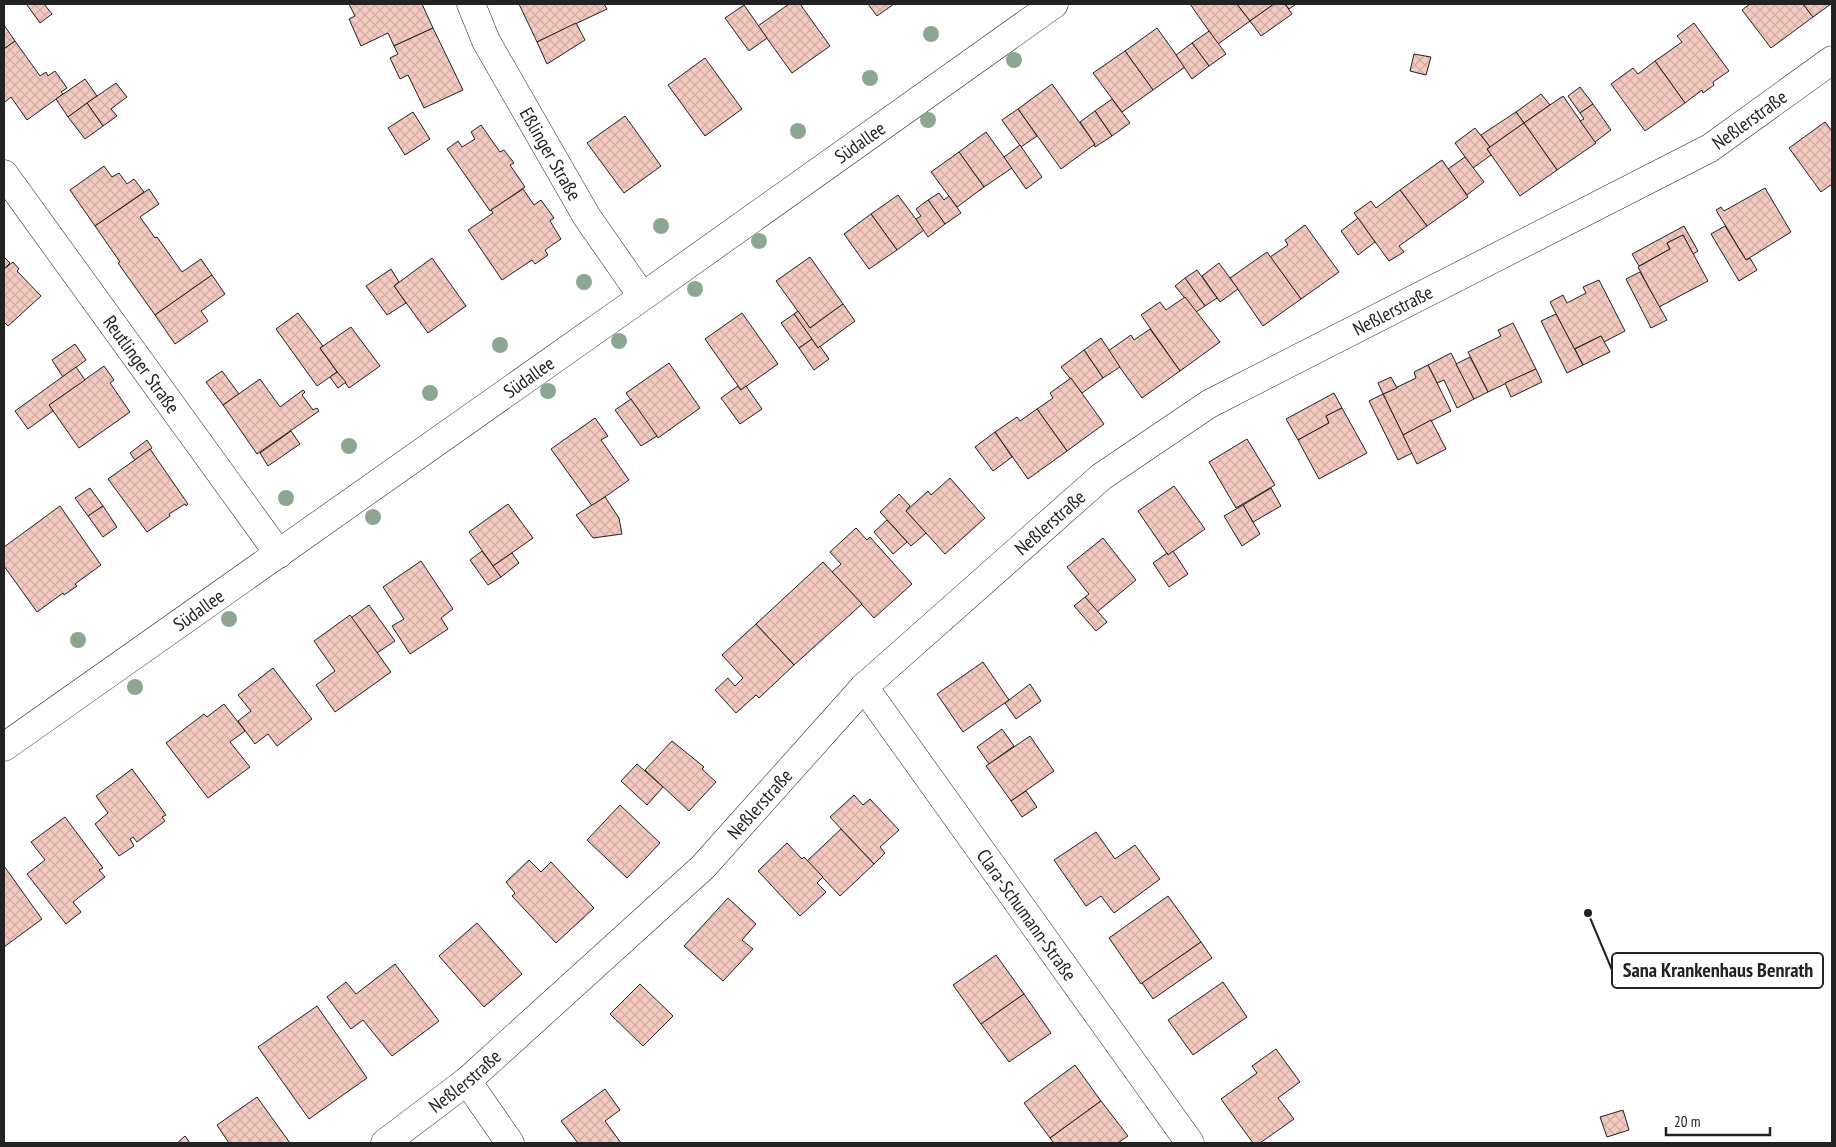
<svg xmlns="http://www.w3.org/2000/svg" width="1836" height="1147" font-family="'PT Sans Narrow',sans-serif">
<defs>
<pattern id="building-cross-hatch" width="8" height="8" patternUnits="userSpaceOnUse" patternTransform="scale(1.25)"><rect width="8" height="8" fill="#f3c9c0"/><path d="M0 0l8 8M0 8l8-8" fill="none" stroke="#d0aca5"/></pattern>
</defs>
<rect width="100%" height="100%" fill="#fff"/>
<g fill="url(#building-cross-hatch)" stroke="#222">
<path d="M29,4H44L52,14L40,23L27,5Z"/>
<path d="M349,4H422L433,28L394,46L388,33L361,46L349,19L355,16Z"/>
<path d="M519,4H604L607,9L537,42Z"/>
<path d="M789,4H800L830,46L792,73L758,26Z"/>
<path d="M868,4H894L877,16Z"/>
<path d="M1190,4H1237L1250,21L1218,44Z"/>
<path d="M1237,4H1274L1250,21Z"/>
<path d="M1274,4H1285L1292,14L1261,36L1250,21Z"/>
<path d="M1285,4H1296L1289,9Z"/>
<path d="M1750,4H1803L1813,17L1771,48L1742,10Z"/>
<path d="M1803,4H1831L1813,17Z"/>
<path d="M744,5L767,38L749,51L725,18Z"/>
<path d="M576,23L585,40L547,64L537,42Z"/>
<path d="M1694,23L1729,71L1713,82L1714,85L1703,93L1702,90L1685,103L1655,61L1682,42L1677,36Z"/>
<path d="M4,25L15,41L4,49Z"/>
<path d="M433,28L463,90L424,108L408,75L400,79L390,58L398,54L394,46Z"/>
<path d="M1157,28L1185,67L1153,90L1125,51Z"/>
<path d="M1209,31L1226,54L1209,66L1192,43Z"/>
<path d="M15,41L40,76L46,72L48,76L55,71L67,88L61,92L63,94L27,120L11,97L5,102L4,100V49Z"/>
<path d="M1192,43L1209,66L1192,79L1176,55Z"/>
<path d="M1125,51L1153,90L1122,112L1093,73Z"/>
<path d="M1414,54L1431,57L1426,75L1410,71Z"/>
<path d="M705,58L742,109L705,136L668,85Z"/>
<path d="M1655,61L1685,103L1645,131L1611,84L1633,68L1638,74Z"/>
<path d="M85,79L97,96L68,117L56,99Z"/>
<path d="M116,83L127,97L111,109L117,116L103,126L87,103Z"/>
<path d="M1052,84L1095,144L1061,169L1018,109Z"/>
<path d="M1580,87L1593,104L1580,113L1568,96Z"/>
<path d="M1541,94L1550,105L1524,123L1516,112Z"/>
<path d="M1563,96L1596,143L1557,170L1524,123Z"/>
<path d="M1112,99L1130,123L1112,136L1095,111Z"/>
<path d="M87,103L103,126L85,139L68,117Z"/>
<path d="M1593,104L1611,130L1595,142L1580,121L1584,119L1580,113Z"/>
<path d="M1018,109L1037,136L1021,147L1002,120Z"/>
<path d="M1095,111L1112,136L1095,147L1094,145L1095,144L1080,122Z"/>
<path d="M413,112L430,139L405,155L388,128Z"/>
<path d="M1516,112L1524,123L1490,147L1481,135Z"/>
<path d="M625,116L661,166L624,193L587,143Z"/>
<path d="M1825,122L1832,131V184L1821,192L1789,148Z"/>
<path d="M1524,123L1557,170L1520,196L1487,149Z"/>
<path d="M481,125L500,152L504,150L514,163L510,165L525,187L490,211L447,149L458,141L462,147L475,139L471,132Z"/>
<path d="M1475,128L1490,147L1487,149L1491,155L1473,168L1455,143Z"/>
<path d="M986,132L1012,168L984,187L959,152Z"/>
<path d="M1020,145L1042,177L1026,189L1004,157Z"/>
<path d="M959,152L984,187L957,207L931,172Z"/>
<path d="M1465,157L1484,182L1467,195L1448,169Z"/>
<path d="M1442,160L1468,197L1427,226L1400,190Z"/>
<path d="M104,166L112,177L119,173L127,184L134,179L144,192L95,226L70,190Z"/>
<path d="M1765,188L1791,232L1746,260L1716,210L1721,207L1724,211Z"/>
<path d="M149,189L159,204L140,217L155,238L157,237L182,272L201,259L212,275L155,315L118,263L120,262L95,226Z"/>
<path d="M523,189L534,205L541,200L554,218L550,221L561,239L545,250L548,255L535,264L532,260L502,280L468,230L493,213L491,210Z"/>
<path d="M1400,190L1427,226L1399,246L1404,252L1389,261L1354,213L1371,201L1376,208Z"/>
<path d="M939,193L944,200L949,196L961,213L945,224L928,200Z"/>
<path d="M898,195L924,230L897,250L871,214Z"/>
<path d="M928,200L945,224L928,237L916,219L921,216L916,209Z"/>
<path d="M871,214L897,250L869,269L844,234Z"/>
<path d="M1358,218L1375,242L1358,255L1341,231Z"/>
<path d="M1305,225L1339,272L1301,299L1270,257L1288,245L1285,240Z"/>
<path d="M1684,226L1698,251L1693,254L1683,235L1667,243L1670,249L1639,266L1632,254Z"/>
<path d="M1725,226L1746,260L1750,258L1757,270L1739,281L1711,234Z"/>
<path d="M1683,235L1708,281L1659,307L1638,267L1670,249L1667,243Z"/>
<path d="M1267,252L1301,299L1263,326L1230,278Z"/>
<path d="M4,257L10,263L4,269Z"/>
<path d="M810,257L843,304L810,328L776,281Z"/>
<path d="M432,258L466,306L428,333L394,286Z"/>
<path d="M13,262L19,269L17,271L41,296L8,326L4,322V269Z"/>
<path d="M1219,263L1238,289L1220,302L1202,276Z"/>
<path d="M391,269L399,282L394,286L406,303L387,315L366,286Z"/>
<path d="M1197,270L1217,298L1205,306L1185,278Z"/>
<path d="M1640,272L1667,320L1651,328L1626,279Z"/>
<path d="M212,275L225,294L201,311L208,321L175,344L155,315Z"/>
<path d="M1185,278L1205,306L1196,312L1175,286Z"/>
<path d="M1599,280L1625,331L1604,342L1601,336L1574,349L1550,302L1563,295L1567,303L1586,293L1583,287Z"/>
<path d="M1185,297L1220,342L1180,371L1141,315L1160,302L1166,310Z"/>
<path d="M843,304L855,321L818,348L794,314L798,311L810,328Z"/>
<path d="M298,313L323,346L320,348L337,372L317,386L276,329Z"/>
<path d="M742,313L778,364L741,390L705,339Z"/>
<path d="M794,314L812,339L799,348L781,323Z"/>
<path d="M1556,314L1583,365L1567,373L1541,321Z"/>
<path d="M1513,323L1536,369L1488,392L1468,352L1501,336L1498,330Z"/>
<path d="M351,327L380,366L349,388L320,348Z"/>
<path d="M1150,329L1180,371L1142,398L1108,351L1131,335L1134,340Z"/>
<path d="M1601,336L1610,352L1583,365L1575,349Z"/>
<path d="M1101,338L1120,367L1103,378L1084,350Z"/>
<path d="M812,339L818,348L820,346L829,359L814,370L799,348Z"/>
<path d="M75,344L86,360L63,377L52,360Z"/>
<path d="M1084,350L1103,378L1082,393L1061,367Z"/>
<path d="M1451,353L1474,399L1457,408L1444,380L1437,383L1428,365Z"/>
<path d="M1470,357L1488,392L1474,399L1456,364Z"/>
<path d="M669,363L700,408L658,438L626,393Z"/>
<path d="M1428,365L1451,411L1403,435L1383,394L1416,378L1414,372Z"/>
<path d="M104,366L114,380L110,383L130,412L79,448L49,405Z"/>
<path d="M76,367L85,380L49,405L53,411L28,429L15,411Z"/>
<path d="M1536,369L1542,382L1511,397L1505,383Z"/>
<path d="M222,371L239,394L223,405L206,382Z"/>
<path d="M337,372L346,382L338,388L330,377Z"/>
<path d="M1391,377L1397,388L1383,394L1378,383Z"/>
<path d="M1071,378L1104,424L1067,451L1037,409L1053,398L1050,393Z"/>
<path d="M260,379L280,407L303,390L305,392L302,395L313,410L317,408L319,411L257,454L223,405Z"/>
<path d="M738,386L741,390L746,386L762,409L740,424L721,398Z"/>
<path d="M1334,393L1342,408L1326,416L1329,423L1298,440L1286,419Z"/>
<path d="M1383,394L1412,453L1398,460L1369,401Z"/>
<path d="M631,399L657,436L641,446L615,410Z"/>
<path d="M1342,408L1367,453L1319,479L1298,440L1329,423L1326,416Z"/>
<path d="M1037,409L1067,451L1028,479L995,432L1017,417L1020,421Z"/>
<path d="M595,418L608,436L601,440L629,480L592,506L551,449Z"/>
<path d="M1431,420L1446,449L1417,464L1403,435Z"/>
<path d="M291,431L300,444L268,466L260,453Z"/>
<path d="M995,432L1012,457L993,471L975,447Z"/>
<path d="M1247,439L1275,485L1236,508L1209,462Z"/>
<path d="M147,440L152,448L135,460L130,453Z"/>
<path d="M150,449L188,504L186,506L185,504L169,514L170,516L147,532L108,479Z"/>
<path d="M950,478L985,518L945,554L906,511L928,491L931,495Z"/>
<path d="M1174,486L1205,529L1168,555L1138,511Z"/>
<path d="M90,488L103,506L88,516L75,498Z"/>
<path d="M1271,488L1281,506L1253,522L1243,505Z"/>
<path d="M899,494L910,506L906,511L926,533L911,546L880,512Z"/>
<path d="M605,497L619,518L622,534L593,538L576,515Z"/>
<path d="M508,504L533,538L493,566L469,532Z"/>
<path d="M1243,505L1260,534L1242,546L1224,516Z"/>
<path d="M60,506L101,565L75,584L77,586L64,595L63,593L37,612L4,566V547Z"/>
<path d="M103,506L117,527L103,537L88,516Z"/>
<path d="M887,520L907,542L893,554L874,532Z"/>
<path d="M856,528L867,540L870,537L912,584L874,618L832,572L841,564L830,552Z"/>
<path d="M1103,538L1136,580L1097,612L1085,597L1089,594L1067,567Z"/>
<path d="M482,551L501,577L488,585L470,560Z"/>
<path d="M1173,551L1188,574L1169,587L1153,563L1167,553L1168,555Z"/>
<path d="M512,553L519,563L501,577L493,566Z"/>
<path d="M421,561L453,609L441,618L448,629L410,654L392,626L404,619L383,587Z"/>
<path d="M823,562L862,604L794,665L756,624Z"/>
<path d="M1085,597L1107,622L1096,631L1074,606Z"/>
<path d="M369,605L395,641L377,653L351,618Z"/>
<path d="M350,615L391,672L335,712L316,685L335,671L314,641Z"/>
<path d="M756,624L794,665L759,698L756,695L736,713L715,690L728,678L735,686L743,678L722,655Z"/>
<path d="M983,662L1009,700L963,732L937,694Z"/>
<path d="M273,668L312,719L277,746L268,734L255,744L238,721L251,711L238,695Z"/>
<path d="M1030,684L1041,701L1016,719L1005,703Z"/>
<path d="M224,704L245,731L230,742L250,767L208,798L166,743L204,714L207,717Z"/>
<path d="M1002,729L1014,746L989,764L977,747Z"/>
<path d="M1030,736L1054,771L1011,801L986,766Z"/>
<path d="M672,741L704,767L702,769L716,782L689,811L645,770Z"/>
<path d="M637,764L663,787L647,805L621,781Z"/>
<path d="M132,769L166,815L162,817L165,821L137,842L133,837L130,839L134,846L119,856L95,824L108,813L96,796Z"/>
<path d="M1026,791L1037,807L1022,817L1011,801Z"/>
<path d="M854,795L863,805L870,799L899,830L880,847L885,853L874,864L830,817Z"/>
<path d="M620,805L660,843L627,878L587,840Z"/>
<path d="M65,817L103,868L99,870L105,877L73,902L81,912L66,924L27,874L45,860L31,842Z"/>
<path d="M841,829L874,864L840,896L807,861Z"/>
<path d="M1096,832L1115,859L1135,845L1160,879L1114,913L1101,896L1086,906L1054,860Z"/>
<path d="M787,843L802,859L804,857L823,877L817,883L826,892L800,916L758,871Z"/>
<path d="M529,860L541,872L551,862L594,908L556,943L512,896L515,893L506,882Z"/>
<path d="M4,866L42,919L4,947Z"/>
<path d="M1168,896L1201,942L1141,984L1109,938Z"/>
<path d="M728,898L756,924L742,940L753,949L723,981L684,946Z"/>
<path d="M477,923L522,974L484,1007L439,956Z"/>
<path d="M1201,942L1212,958L1153,999L1142,983Z"/>
<path d="M996,955L1024,994L981,1024L953,985Z"/>
<path d="M395,964L439,1021L392,1056L363,1020L351,1029L327,997L346,982L356,994Z"/>
<path d="M1223,982L1247,1017L1193,1055L1168,1020Z"/>
<path d="M640,984L673,1016L643,1046L610,1014Z"/>
<path d="M1024,994L1051,1033L1009,1062L981,1024Z"/>
<path d="M317,1006L367,1078L309,1119L258,1047Z"/>
<path d="M1276,1049L1300,1082L1278,1098L1294,1119L1260,1143H1253L1221,1099L1257,1073L1252,1066Z"/>
<path d="M1075,1065L1101,1101L1050,1138L1024,1103Z"/>
<path d="M605,1089L620,1110L605,1121L621,1143H578L561,1121Z"/>
<path d="M257,1097L290,1143H229L217,1125Z"/>
<path d="M1101,1101L1128,1136L1118,1143H1054L1050,1138Z"/>
<path d="M1623,1110L1629,1130L1607,1137L1600,1117Z"/>
<path d="M185,1136L190,1143H177Z"/>
</g>
<g fill="none" stroke-linecap="round" stroke-linejoin="round">
<g stroke="#222" stroke-width="29">
<g id="street">
<path id="s1" d="M471,4L486,41L587,217L642,296"/>
<path id="s2" d="M4,174L279,554"/>
<path id="s3" d="M864,687L1190,1143"/>
<path id="s4" d="M4,747L635,302L1054,4"/>
<path d="M467,1081L510,1143"/>
<path id="s5" d="M385,1143L467,1081L703,867L864,687L1101,477L1209,404L1710,148L1832,60"/>
</g>
</g>
<use href="#street" stroke="#fff" stroke-width="28"/>
</g>
<g fill="#8da692">
<circle cx="931" cy="34" r="8"/>
<circle cx="1014" cy="60" r="8"/>
<circle cx="870" cy="78" r="8"/>
<circle cx="928" cy="120" r="8"/>
<circle cx="798" cy="131" r="8"/>
<circle cx="661" cy="226" r="8"/>
<circle cx="759" cy="241" r="8"/>
<circle cx="584" cy="282" r="8"/>
<circle cx="695" cy="289" r="8"/>
<circle cx="619" cy="341" r="8"/>
<circle cx="500" cy="345" r="8"/>
<circle cx="548" cy="391" r="8"/>
<circle cx="430" cy="393" r="8"/>
<circle cx="349" cy="446" r="8"/>
<circle cx="286" cy="498" r="8"/>
<circle cx="373" cy="517" r="8"/>
<circle cx="229" cy="619" r="8"/>
<circle cx="78" cy="640" r="8"/>
<circle cx="135" cy="687" r="8"/>
</g>
<g text-anchor="middle" stroke-width="4" stroke-linejoin="round" paint-order="stroke">
<g font-size="19" fill="#222" stroke="#fff">
<text dy="7" stroke="none"><textPath href="#s5" startOffset="1721">Neßlerstraße</textPath></text>
<text dy="7" stroke="none"><textPath href="#s4" startOffset="1048">Südallee</textPath></text>
<text dy="7" stroke="none"><textPath href="#s1" startOffset="170">Eßlinger Straße</textPath></text>
<text dy="7" stroke="none"><textPath href="#s5" startOffset="1316">Neßlerstraße</textPath></text>
<text dy="7" stroke="none"><textPath href="#s2" startOffset="235">Reutlinger Straße</textPath></text>
<text dy="7" stroke="none"><textPath href="#s4" startOffset="642">Südallee</textPath></text>
<text dy="7" stroke="none"><textPath href="#s5" startOffset="911">Neßlerstraße</textPath></text>
<text dy="7" stroke="none"><textPath href="#s4" startOffset="238">Südallee</textPath></text>
<text dy="7" stroke="none"><textPath href="#s5" startOffset="506">Neßlerstraße</textPath></text>
<text dy="7" stroke="none"><textPath href="#s3" startOffset="280">Clara-Schumann-Straße</textPath></text>
<text dy="7" stroke="none"><textPath href="#s5" startOffset="101">Neßlerstraße</textPath></text>
</g>
</g>
<path fill="none" stroke="#222" stroke-width="2" d="M1588 913L1612 970"/>
<circle fill="#222" stroke="#fff" stroke-width="2" cx="1588" cy="913" r="5"/>
<rect fill="#fff" stroke="#222" stroke-width="2" x="1612" y="953" width="211" height="35" rx="5"/>
<g font-size="20" text-anchor="middle" font-weight="bold" fill="#222">
<text x="1718" y="977">Sana Krankenhaus Benrath</text>
</g>
<rect width="1836" height="1147" fill="none" stroke="#222222" stroke-width="10"/>
<path d="M1666 1127v8h104v-8" fill="none" stroke="#222222" stroke-width="2.5"/>
<text x="1674" y="1127" font-size="15" fill="#222222" stroke="#ffffff" stroke-width="4" paint-order="stroke">20 m</text>
</svg>
